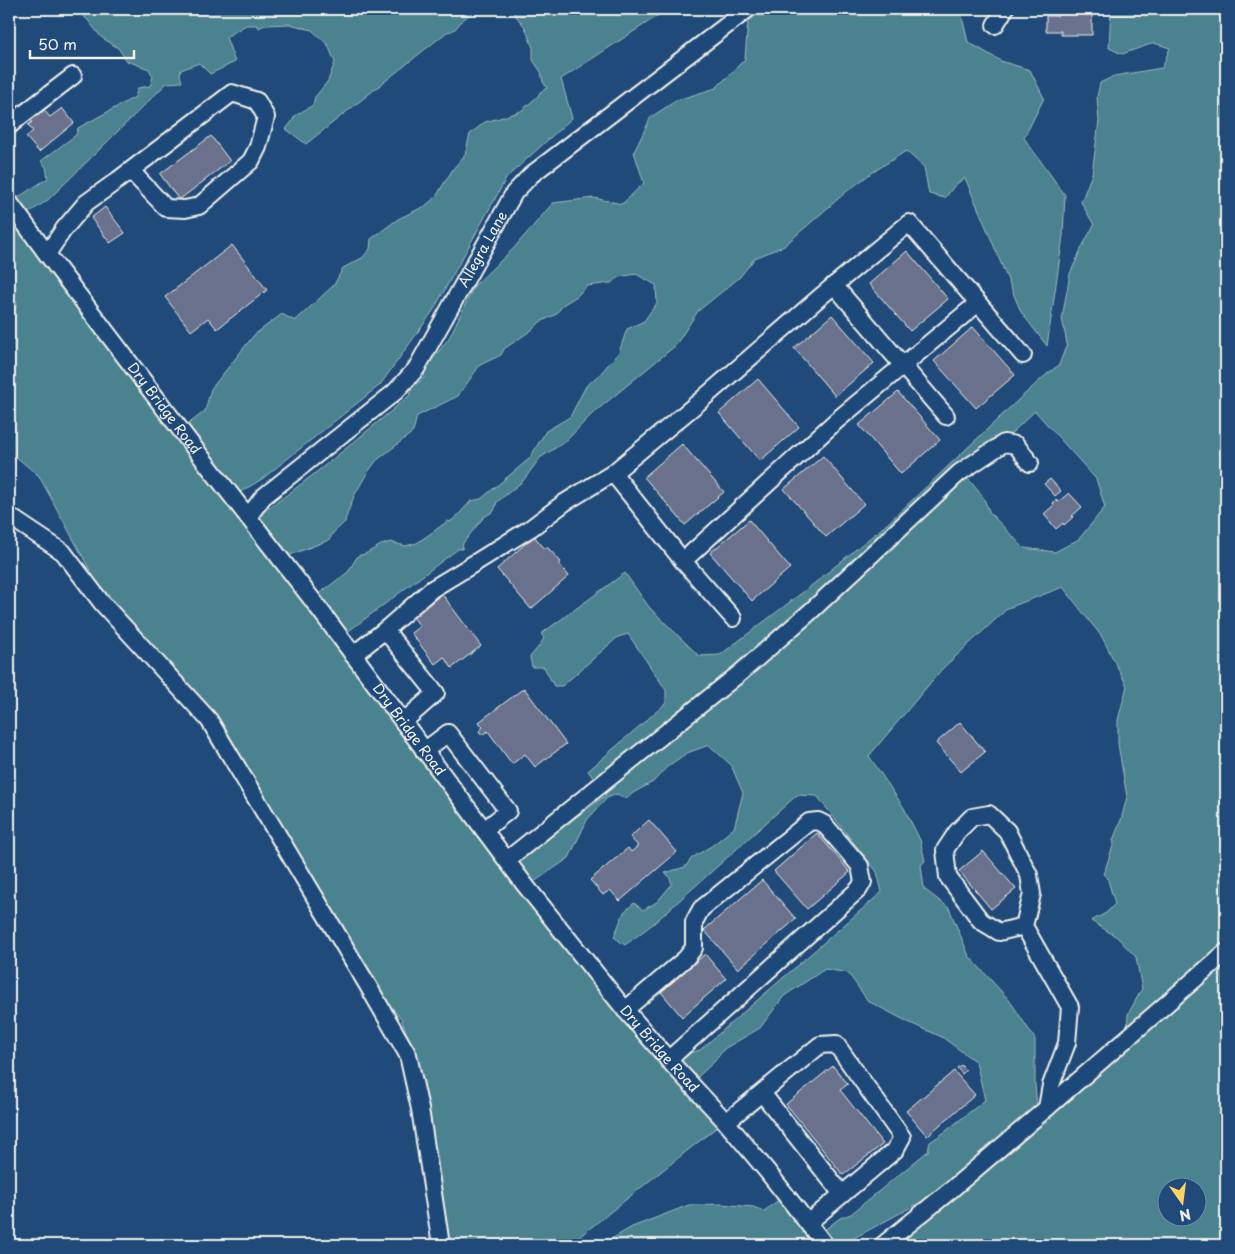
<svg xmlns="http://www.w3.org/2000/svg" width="1235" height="1254" font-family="'Playpen Sans',sans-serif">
<rect width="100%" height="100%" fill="#1f4a7a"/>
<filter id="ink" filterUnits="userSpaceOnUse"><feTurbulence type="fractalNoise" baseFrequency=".02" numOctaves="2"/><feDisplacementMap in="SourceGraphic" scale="10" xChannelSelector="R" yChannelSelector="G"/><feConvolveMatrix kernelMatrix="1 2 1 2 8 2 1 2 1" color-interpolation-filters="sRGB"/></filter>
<g filter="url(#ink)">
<path fill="#4c8290" stroke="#a0babc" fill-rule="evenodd" d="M77,9H479C474,12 468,15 464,19C457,25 457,31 447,32L306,144L286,129L291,123L295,116L313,105L315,97L328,81L335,62L328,45L312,30L290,24L265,25L259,28L257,25H246L226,37L235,62L210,74L199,63L181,70L180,75L182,82L167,83L48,200L24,216L182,429L205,411L211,389L254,335L282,314L295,321L334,285L343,268L362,258L370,249L371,239L398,219L425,206L436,197L443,185L453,169L465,155L470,134L485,122L503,117L521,111L538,96L540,92L547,88L543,82L541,72L533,60V48L525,27L510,9H668L561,79L572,118L507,177L433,311L380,385L262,479L232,497L252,520C307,482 359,438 410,395L409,390L424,378L425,369L449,338L474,286L513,249L553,203L594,198L622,204L644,183L634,152L651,117L677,100L716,88L745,59L748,20L764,9H964L961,13L968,42L1001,61L1030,70L1044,98L1024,138L1065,195L1063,236L1047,346L1021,312L989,234L965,178L955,185L945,198L929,194L924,167L906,151L870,174L846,192L784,246L755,258L739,278L698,311L675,346L591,415L566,441L540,458L523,481L497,502L494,511L484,517L463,543L462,549H458L342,636L511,865L606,795L588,771L666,703V690L628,634L618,637L562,686H554L544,667H532L530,657L540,645L544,638L541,634L625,573L649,607L699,656L720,655L811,586L888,523L1017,401L1047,374L1059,365L1067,344L1062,318L1070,274L1082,247L1094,225L1081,202L1092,174L1099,121L1097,97L1100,83L1114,76L1162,68L1170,48L1154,43L1122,54L1109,48L1111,9H1226V1245H884L967,1177L841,1245H601L632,1227L689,1205L721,1204L753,1207L764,1211L785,1195L819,1234L840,1218L851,1214L928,1151L930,1142L942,1134L985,1100L976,1062L942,1037L910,1023L868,1001L848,973L825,969L784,996L760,1028L724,1049L715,1061L691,1083L722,1123L569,1245H436L426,1112L417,1053L406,1032L401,1018L382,996L167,664L142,633L103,594L39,476L9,451V327L17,303L9,293V201L14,200L48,178L46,167L41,161L76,135L78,128L135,97L138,88L150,86L153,77L149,69L127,61L118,48L101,37L87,19L76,11ZM636,274L656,285L657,303L644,321L627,329L619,352L601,373L586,386L570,417L546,431L529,459L481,499L471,501L457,516L450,522L448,521L417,543L405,546L391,542L381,545L365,554L360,555L357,557L348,572L312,599L283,561L290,555L329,540L333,533L346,521L345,520L354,496L366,475L376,461L413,432L417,416L458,396L480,365L501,355L504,349L533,329L540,322L555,315L564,304L577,296L587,286L611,283L619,277ZM1035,411L1096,479L1105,507L1079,539L1055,552L1024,548L990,513L983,497L966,476ZM1063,587L1102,637L1127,686L1118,720V744L1127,797L1121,820L1113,840L1114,843L1106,867L1103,874L1107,877L1115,904L1106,913L1091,921L1117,937L1136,957L1142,989L1128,1014L1127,1039L1037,1106L1035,1085V1039L1010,1001L969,956L949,908L924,889L921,865L925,861L920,840L904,808L869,756L942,669L1008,608ZM709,745L731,765L743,793L734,828L713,845L692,858L685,867L665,873L669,876L672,884L657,902L643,910L634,903L624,912L614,937L625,945L653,924L797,795L817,796L877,872L882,892L700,1050L675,1057L531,884L569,858L587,820L607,798L617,794L626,799L633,793L653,782L668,766L687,753ZM1168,1186H1198V1216H1168Z"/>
<g fill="#6a718d" stroke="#f4f1e8">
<rect x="1058" y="9" width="34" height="2"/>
<path d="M1058,11H1092V35H1061V31H1046V16H1058Z"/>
<path d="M62,108L74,123L39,152L26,137L33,131L28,125L32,122L31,120L44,110L50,117Z"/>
<path d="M211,136L230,161L179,200L160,174Z"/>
<path d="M105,207L125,233L110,243L91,218Z"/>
<path d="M232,245L267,290L217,329L208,318L191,331L165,297Z"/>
<path d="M907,251L948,299L910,331L869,284Z"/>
<path d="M832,315L874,363L835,396L794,348Z"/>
<path d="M973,327L1015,375L976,408L934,361Z"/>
<path d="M758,379L799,427L760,461L719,413Z"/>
<path d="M898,392L940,440L901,474L859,425Z"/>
<path d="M682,444L724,492L685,525L644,477Z"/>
<path d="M823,456L864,504L826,537L784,489Z"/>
<path d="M1050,479L1061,491L1055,496L1044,484Z"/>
<path d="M1069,493L1082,507L1072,516L1073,517L1064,525L1063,523L1056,529L1044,514L1054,505L1053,503L1056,500L1058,502Z"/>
<path d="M749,520L790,568L752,601L710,553Z"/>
<path d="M534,536L545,549L547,547L561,562L559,564L569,576L531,609L497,569Z"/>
<path d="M442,594L481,646L452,668L444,657L435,664L411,633L420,626L413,617Z"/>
<path d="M524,688L566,744L535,767L525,754L512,764L488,731L482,735L479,731L483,727L479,722Z"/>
<path d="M960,722L985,752L961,772L936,743Z"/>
<path d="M649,820L677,852L620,901L610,890L603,895L590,880L628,848L631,852L638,846L630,837Z"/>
<path d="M817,833L850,872L807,909L774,871Z"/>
<path d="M983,851L1016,889L991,909L959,871Z"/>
<path d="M762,880L796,919L738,969L704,930Z"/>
<path d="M705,954L726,979L682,1017L661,992Z"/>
<path d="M961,1065L966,1070L962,1074L957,1068Z"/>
<path d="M833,1066L848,1084L840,1090L883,1144L843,1175L786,1104Z"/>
<path d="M954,1071L975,1095L927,1136L906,1111Z"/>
</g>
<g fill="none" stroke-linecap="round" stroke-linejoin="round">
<g stroke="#f4f1e8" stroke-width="20">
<g id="minor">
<path d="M995,25L1005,9"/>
<path d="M9,126L22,115L73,76"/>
<path id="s1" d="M9,202L47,254L189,441L311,598L525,885L622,1006L673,1065L726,1122L767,1171L825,1245"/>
<path d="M47,254L64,229L86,203L118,180L232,93L257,101L266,117L258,147L251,161L199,206L185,209L166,208L131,171"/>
<path d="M834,285L946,416"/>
<path d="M613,473L683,561L836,421L978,303"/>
<path d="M9,516L63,552L102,603L209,720L367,984L408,1055L420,1109L441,1245"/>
<path id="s2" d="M248,517L263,497L395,392L416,369L514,193L531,175L748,9"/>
<path d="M683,561L733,618"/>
<path d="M385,630L436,693L403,722"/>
<path d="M353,655L385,630L432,589L470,566L531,528L564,503L613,473L699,402L820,297L909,223L1023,355"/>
<path d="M424,751L448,733L508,811L484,830"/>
<path d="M507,860L740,673L811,611L959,473L1004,443L1016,445L1030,463"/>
<path d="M1024,926L1032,894L1029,875L1007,831L989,814L972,817L957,832L945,850L948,877L981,921L999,932L1024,926L1070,1007L1067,1043L1051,1085L1047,1108"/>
<path d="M625,1010L686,958L694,948V922L701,909L809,822L818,821L824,824L860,866L863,882L859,889L668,1060"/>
<path d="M762,1093L842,1194"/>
<path d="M726,1122L820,1045L836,1044L902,1137L895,1150L808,1223"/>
<path d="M883,1245L952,1189L1047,1108L1226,952"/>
</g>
</g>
<use href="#minor" stroke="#1f4a7a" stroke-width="16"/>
</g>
</g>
<g text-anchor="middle" stroke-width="5" stroke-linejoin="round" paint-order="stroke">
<g font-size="14" fill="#f4f1e8" stroke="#1f4a7a">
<text dy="5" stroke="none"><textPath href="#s2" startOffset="362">Allegra Lane</textPath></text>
<text dy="5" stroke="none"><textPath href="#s1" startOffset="258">Dry Bridge Road</textPath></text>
<text dy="5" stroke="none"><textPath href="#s1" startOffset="662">Dry Bridge Road</textPath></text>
<text dy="5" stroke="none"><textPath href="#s1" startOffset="1068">Dry Bridge Road</textPath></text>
</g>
</g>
<rect width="1235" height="1254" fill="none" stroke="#1f4a7a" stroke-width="30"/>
<rect x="15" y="15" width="1205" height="1224" fill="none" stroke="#f4f1e8" stroke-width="2" filter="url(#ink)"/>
<g transform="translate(1182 1202) rotate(166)"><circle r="24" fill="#1f4a7a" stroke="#748da6"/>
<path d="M0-4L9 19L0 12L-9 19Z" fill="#ffd166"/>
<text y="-8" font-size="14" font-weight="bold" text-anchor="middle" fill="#f4f1e8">N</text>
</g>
<path d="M30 50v8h104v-8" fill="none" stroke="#f4f1e8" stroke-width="2.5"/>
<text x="38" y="50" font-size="15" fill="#f4f1e8" stroke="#1f4a7a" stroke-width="4" paint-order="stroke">50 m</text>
</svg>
